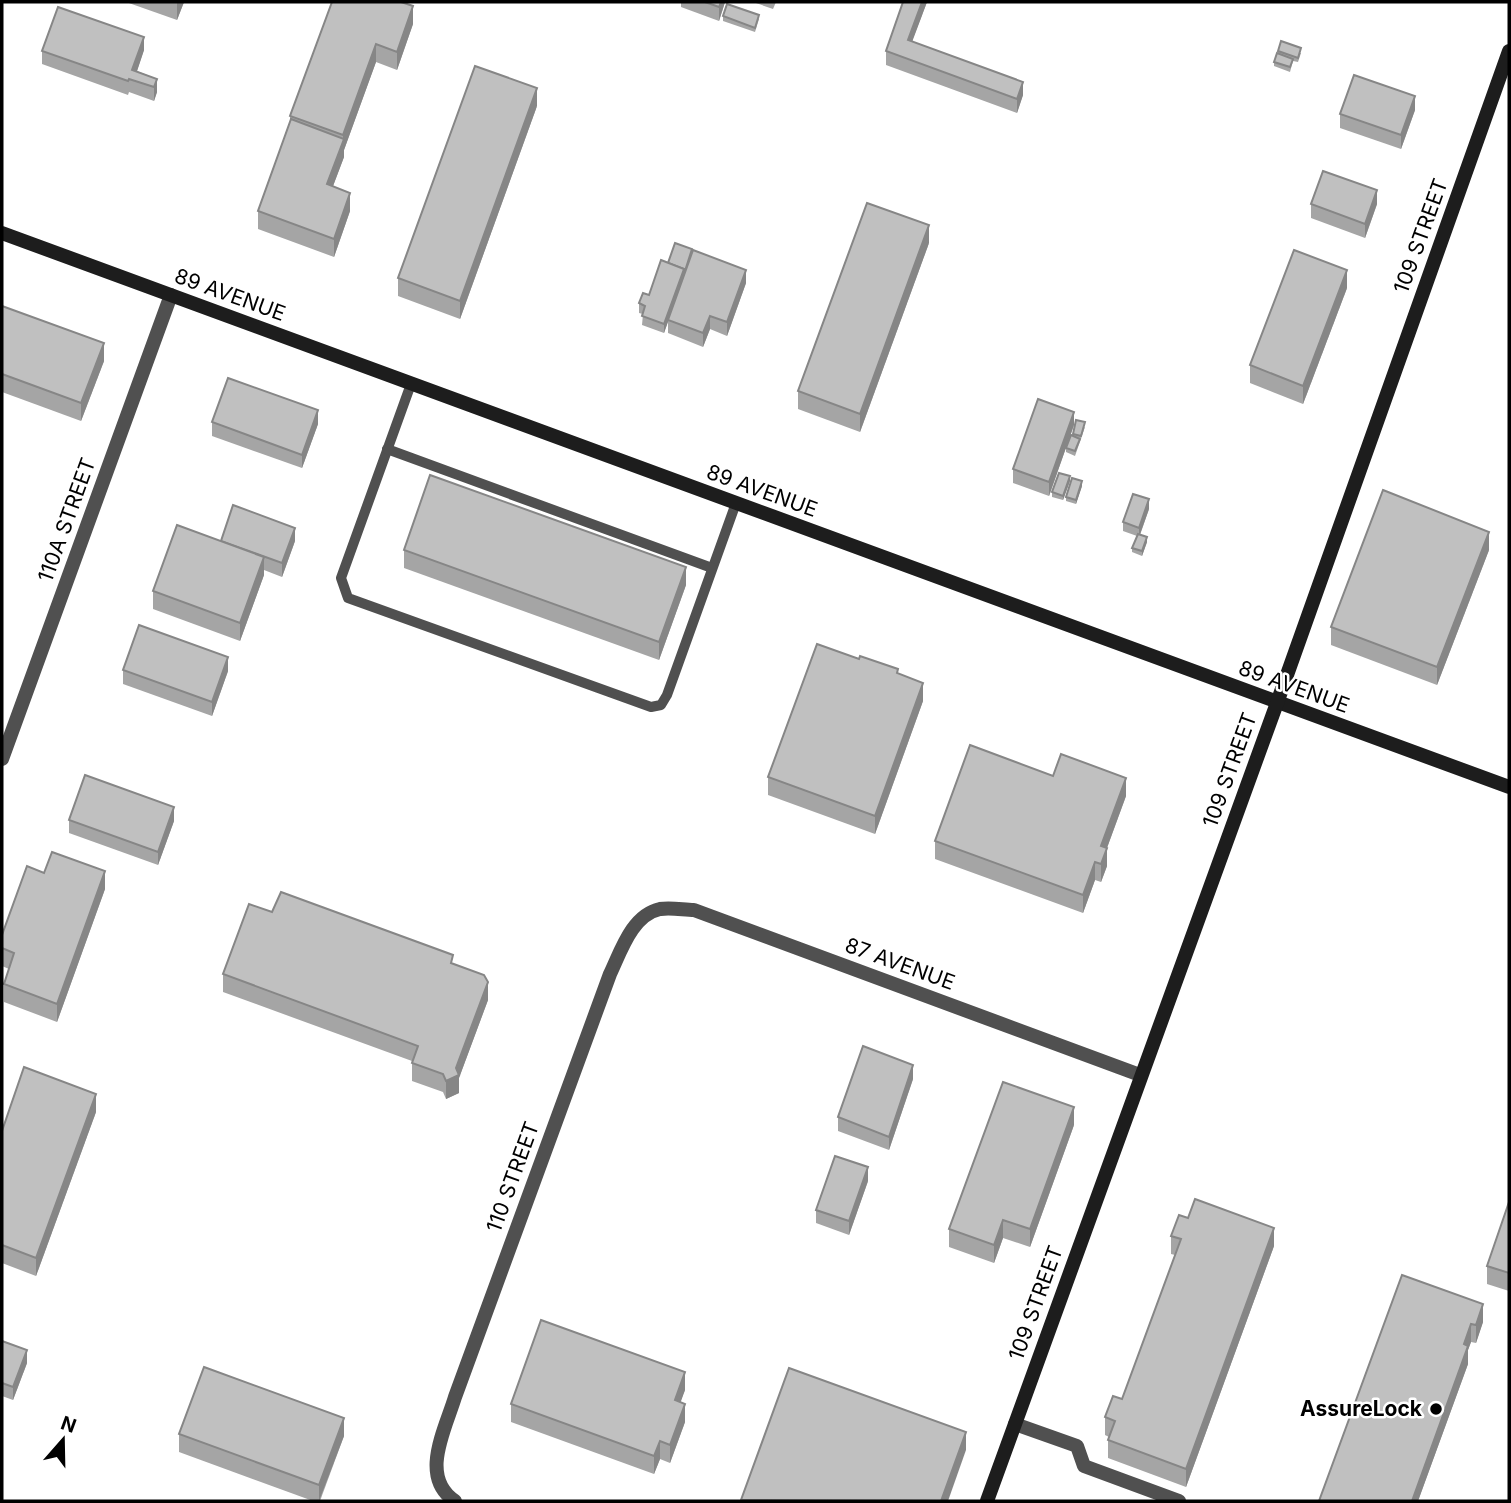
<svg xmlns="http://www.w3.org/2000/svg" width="1511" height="1503" font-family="Inter,sans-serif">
<rect width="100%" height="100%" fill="#fff"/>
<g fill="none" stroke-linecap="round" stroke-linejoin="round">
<g stroke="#505050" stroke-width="10">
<path d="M411,384L341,578L348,598L651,707L661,705L667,695L736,503"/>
<path d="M387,449L712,568"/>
</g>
<g stroke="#505050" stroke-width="14">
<path d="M2,759L171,295"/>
<path d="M1015,1424L1077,1446L1084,1466L1179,1501"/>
<path d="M455,1501C419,1477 445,1430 455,1397L610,974C621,951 632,915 660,909C671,907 684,910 694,910L1140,1075"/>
</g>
<g stroke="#1d1d1d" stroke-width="14">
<path d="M2,233L1509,787"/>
<path d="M987,1501L1277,703L1509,51"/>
</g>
</g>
<g fill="#a5a5a5">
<path d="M126,2H184L177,20Z"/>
<path d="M332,2L413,24L397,70L376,62L344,150V157L333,186L350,211L334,257L258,229V211L290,121V116Z"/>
<path d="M681,2H725L719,21L681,7Z"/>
<path d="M753,2H776L773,9Z"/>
<path d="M903,2H927L912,41L1023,95L1017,113L886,65V51Z"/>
<path d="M723,16L759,19L755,32L723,21Z"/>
<path d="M144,50L137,71L157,79V92L154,101L129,92L128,95L42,64V51Z"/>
<path d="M1278,51L1301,53L1298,62L1293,61L1290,72L1274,66V62L1278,54Z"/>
<path d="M537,106L460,319L398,296V278Z"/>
<path d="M1415,110L1401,149L1340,128V114Z"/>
<path d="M1311,204H1377L1365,238L1311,218Z"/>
<path d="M929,243L860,432L798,409V391Z"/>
<path d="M668,263L746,283L727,336L710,329L703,347L668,333V321L664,333L642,325L643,314L639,313V303L649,295Z"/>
<path d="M1347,288L1303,404L1250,383V365Z"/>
<path d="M2,306L104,361L81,421L2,392Z"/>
<path d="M212,422L318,424L302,468L212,436Z"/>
<path d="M1074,425L1049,496L1013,483V469Z"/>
<path d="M1085,427L1075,456L1066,452V448L1073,436V434Z"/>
<path d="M1070,481L1063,500L1052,497V492Z"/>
<path d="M1082,486L1076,504L1066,501V497Z"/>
<path d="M1149,509L1140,535L1147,542L1142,556L1132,552V548L1137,536L1123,531V522Z"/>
<path d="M295,541L282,577L264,570V575L240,641L153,609V591Z"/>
<path d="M404,550L686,585L659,660L404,568Z"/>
<path d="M1489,550L1437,685L1331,645V627Z"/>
<path d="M123,670L228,671L212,716L123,684Z"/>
<path d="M898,673L923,701L875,834L768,795V777Z"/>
<path d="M1053,776L1126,796L1107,848V866L1101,882L1095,880L1083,913L935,859V841Z"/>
<path d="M69,820L174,821L158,865L69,833Z"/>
<path d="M44,873L105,889L57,1022L4,1002V984L9,969L2,966V935Z"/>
<path d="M272,912L453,964L488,1000L459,1078V1093L446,1099L443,1092L412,1081V1061L223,992V974Z"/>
<path d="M913,1079L889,1150L838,1131V1117Z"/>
<path d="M96,1112L36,1276L2,1263V1131Z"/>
<path d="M1074,1125L1030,1247L1003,1238L994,1263L949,1247V1229Z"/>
<path d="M868,1181L849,1235L816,1223V1210Z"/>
<path d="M1509,1202V1291L1487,1284V1266Z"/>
<path d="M1171,1236L1274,1246L1186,1487L1108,1458V1440L1109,1437L1105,1435V1417L1122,1399L1175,1255L1171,1254Z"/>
<path d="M1402,1275L1483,1322L1476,1343L1471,1342L1468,1350V1364L1418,1501H1319Z"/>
<path d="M2,1341L27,1363L13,1400L2,1396Z"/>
<path d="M685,1390L680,1402L685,1422L670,1463L660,1459L654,1474L511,1422V1404Z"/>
<path d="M179,1434L344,1436L320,1501H313L179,1452Z"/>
</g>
<g fill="#868686">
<path d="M177,2H184L177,20Z"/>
<path d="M721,2H725L719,21V7Z"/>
<path d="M922,2H927L908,53V40Z"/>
<path d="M413,6V24L397,70V52Z"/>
<path d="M144,37V50L134,80L132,70Z"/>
<path d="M376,44V62L344,150V157L327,202V184L343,141V135Z"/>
<path d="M157,79V92L154,101V87Z"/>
<path d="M1023,82V95L1017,113V99Z"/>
<path d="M537,88V106L460,319V301Z"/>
<path d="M1415,96V110L1401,149V135Z"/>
<path d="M1377,190V204L1365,238V224Z"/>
<path d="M350,193V211L334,257V239Z"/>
<path d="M929,225V243L860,432V414Z"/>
<path d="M684,269V278L664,333V324Z"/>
<path d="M746,270V283L727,336V322Z"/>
<path d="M1347,270V288L1303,404V386Z"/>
<path d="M710,316V329L703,347V333Z"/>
<path d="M104,343V361L81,421V403Z"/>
<path d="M318,410V424L302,468V455Z"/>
<path d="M1074,412V425L1049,496V482Z"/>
<path d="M1070,476V481L1063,500V496Z"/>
<path d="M1082,481V486L1076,504V500Z"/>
<path d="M1149,499V509L1139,537V528Z"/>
<path d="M295,528V541L282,577V563Z"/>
<path d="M1489,532V550L1437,685V667Z"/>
<path d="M1147,537V542L1142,556V551Z"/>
<path d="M264,557V575L240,641V623Z"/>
<path d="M686,567V585L659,660V642Z"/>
<path d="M228,657V671L212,716V702Z"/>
<path d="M923,683V701L875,834V816Z"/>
<path d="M1126,778V796L1101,864V846Z"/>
<path d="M174,807V821L158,865V852Z"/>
<path d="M1107,848V866L1101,882V864Z"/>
<path d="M1095,862V880L1083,913V895Z"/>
<path d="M105,871V889L57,1022V1004Z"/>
<path d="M488,982V1000L459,1078V1093L446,1099V1081L456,1068Z"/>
<path d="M913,1065V1079L889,1150V1137Z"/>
<path d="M96,1094V1112L36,1276V1258Z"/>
<path d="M1074,1107V1125L1030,1247V1229Z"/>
<path d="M868,1167V1181L849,1235V1221Z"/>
<path d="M1003,1220V1238L994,1263V1245Z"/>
<path d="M1274,1228V1246L1186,1487V1469Z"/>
<path d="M1483,1304V1322L1476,1343V1325Z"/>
<path d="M1471,1324V1342L1468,1350V1364L1418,1501H1412Z"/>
<path d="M27,1350V1363L13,1400V1387Z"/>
<path d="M685,1372V1390L675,1418V1400Z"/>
<path d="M685,1404V1422L670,1463V1445Z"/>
<path d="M344,1418V1436L319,1501V1485Z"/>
<path d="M966,1432V1450L948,1501H941Z"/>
<path d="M660,1441V1459L654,1474V1456Z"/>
</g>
<g fill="#c0c0c0" stroke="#868686" stroke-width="2">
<path d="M332,2H401L413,6L397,52L376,44L343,135L290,116Z"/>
<path d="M705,2H721L719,7Z"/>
<path d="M903,2H922L908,40L1023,82L1017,99L886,51Z"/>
<path d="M727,4L759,15L755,28L723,16Z"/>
<path d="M58,7L144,37L132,70L157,79L154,87L129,79L128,81L42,51Z"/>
<path d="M1281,41L1301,48L1298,58L1278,51Z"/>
<path d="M1277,53L1293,59L1290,67L1274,62Z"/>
<path d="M475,66L537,88L460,301L398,278Z"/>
<path d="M1354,75L1415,96L1401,135L1340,114Z"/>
<path d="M291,119L344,139L327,184L350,193L334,239L258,211Z"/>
<path d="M1323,171L1377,190L1365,224L1311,204Z"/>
<path d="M867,203L929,225L860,414L798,391Z"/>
<path d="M675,243L692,249L685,271L683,270L684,269L668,263Z"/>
<path d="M693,250L746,270L727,322L710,316L703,333L668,320Z"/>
<path d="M1294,250L1347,270L1303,386L1250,365Z"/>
<path d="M661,260L684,269L664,324L642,316L645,306L639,303L643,293L649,295Z"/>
<path d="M2,306L104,343L81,403L2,374Z"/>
<path d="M228,378L318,410L302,455L212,422Z"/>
<path d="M1038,399L1074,412L1049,482L1013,469Z"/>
<path d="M1076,420L1085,422L1081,436L1073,434Z"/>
<path d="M1071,435L1080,439L1075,451L1066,448Z"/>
<path d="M1059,473L1070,476L1063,496L1052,492Z"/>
<path d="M430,475L686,567L659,642L404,550Z"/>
<path d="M1072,478L1082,481L1076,500L1066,497Z"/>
<path d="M1383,490L1489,532L1437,667L1331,627Z"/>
<path d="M1133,494L1149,499L1139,528L1123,522Z"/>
<path d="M233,505L295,528L282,563L221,541Z"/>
<path d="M177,525L264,557L240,623L153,591Z"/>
<path d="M1138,534L1147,537L1142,551L1132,548Z"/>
<path d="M139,625L228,657L212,702L123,670Z"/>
<path d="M817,644L859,659L860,656L898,669L897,673L923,683L875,816L768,777Z"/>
<path d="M970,745L1053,776L1061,754L1126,778L1101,846L1107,848L1101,864L1095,862L1083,895L935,841Z"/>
<path d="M85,775L174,807L158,852L69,820Z"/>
<path d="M52,852L105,871L57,1004L4,984L14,953L2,948V935L27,866L44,873Z"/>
<path d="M281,892L453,955L451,963L484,975L488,982L456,1068L459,1075L446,1081L443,1074L412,1063L418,1046L223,974L249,904L272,912Z"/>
<path d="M863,1046L913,1065L889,1137L838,1117Z"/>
<path d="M24,1067L96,1094L36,1258L2,1245V1131Z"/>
<path d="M1003,1082L1074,1107L1030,1229L1003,1220L994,1245L949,1229Z"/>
<path d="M835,1156L868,1167L849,1221L816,1210Z"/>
<path d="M1195,1199L1274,1228L1186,1469L1108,1440L1115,1421L1105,1417L1113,1396L1122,1399L1181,1239L1171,1236L1179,1215L1188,1218Z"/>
<path d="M1509,1202V1273L1487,1266Z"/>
<path d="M1402,1275L1483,1304L1476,1325L1471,1324L1464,1344L1468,1346L1412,1501H1319Z"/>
<path d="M541,1320L685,1372L675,1400L685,1404L670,1445L660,1441L654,1456L511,1404Z"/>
<path d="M2,1341L27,1350L13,1387L2,1383Z"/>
<path d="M204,1367L344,1418L319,1485L179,1434Z"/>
<path d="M789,1368L966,1432L941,1501L741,1500Z"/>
</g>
<circle fill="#000" stroke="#fff" stroke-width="2.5" cx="1436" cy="1409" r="7"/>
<g text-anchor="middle" stroke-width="5" stroke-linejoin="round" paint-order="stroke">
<g font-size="21" fill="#000" stroke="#fff">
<text transform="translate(1421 236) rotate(-70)" y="7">109 STREET</text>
<text transform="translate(230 295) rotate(20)" y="7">89 AVENUE</text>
<text transform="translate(762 491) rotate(20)" y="7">89 AVENUE</text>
<text transform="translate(67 520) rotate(-70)" y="7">110A STREET</text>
<text transform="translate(1294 687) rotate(20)" y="7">89 AVENUE</text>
<text transform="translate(1230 770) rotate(-70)" y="7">109 STREET</text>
<text transform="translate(900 964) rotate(20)" y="7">87 AVENUE</text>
<text transform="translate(513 1177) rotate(-70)" y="7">110 STREET</text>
<text transform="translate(1036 1303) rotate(-70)" y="7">109 STREET</text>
</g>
<g font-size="21" font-weight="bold" fill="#000" stroke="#fff" text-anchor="end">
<text x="1422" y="1416">AssureLock</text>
</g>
</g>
<rect width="1511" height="1503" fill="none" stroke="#000000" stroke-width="7"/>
<g transform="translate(63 1440) rotate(20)" stroke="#ffffff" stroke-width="5" paint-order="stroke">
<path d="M0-5L12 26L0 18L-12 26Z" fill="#000000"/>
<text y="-10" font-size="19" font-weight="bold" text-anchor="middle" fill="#000000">N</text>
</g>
</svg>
